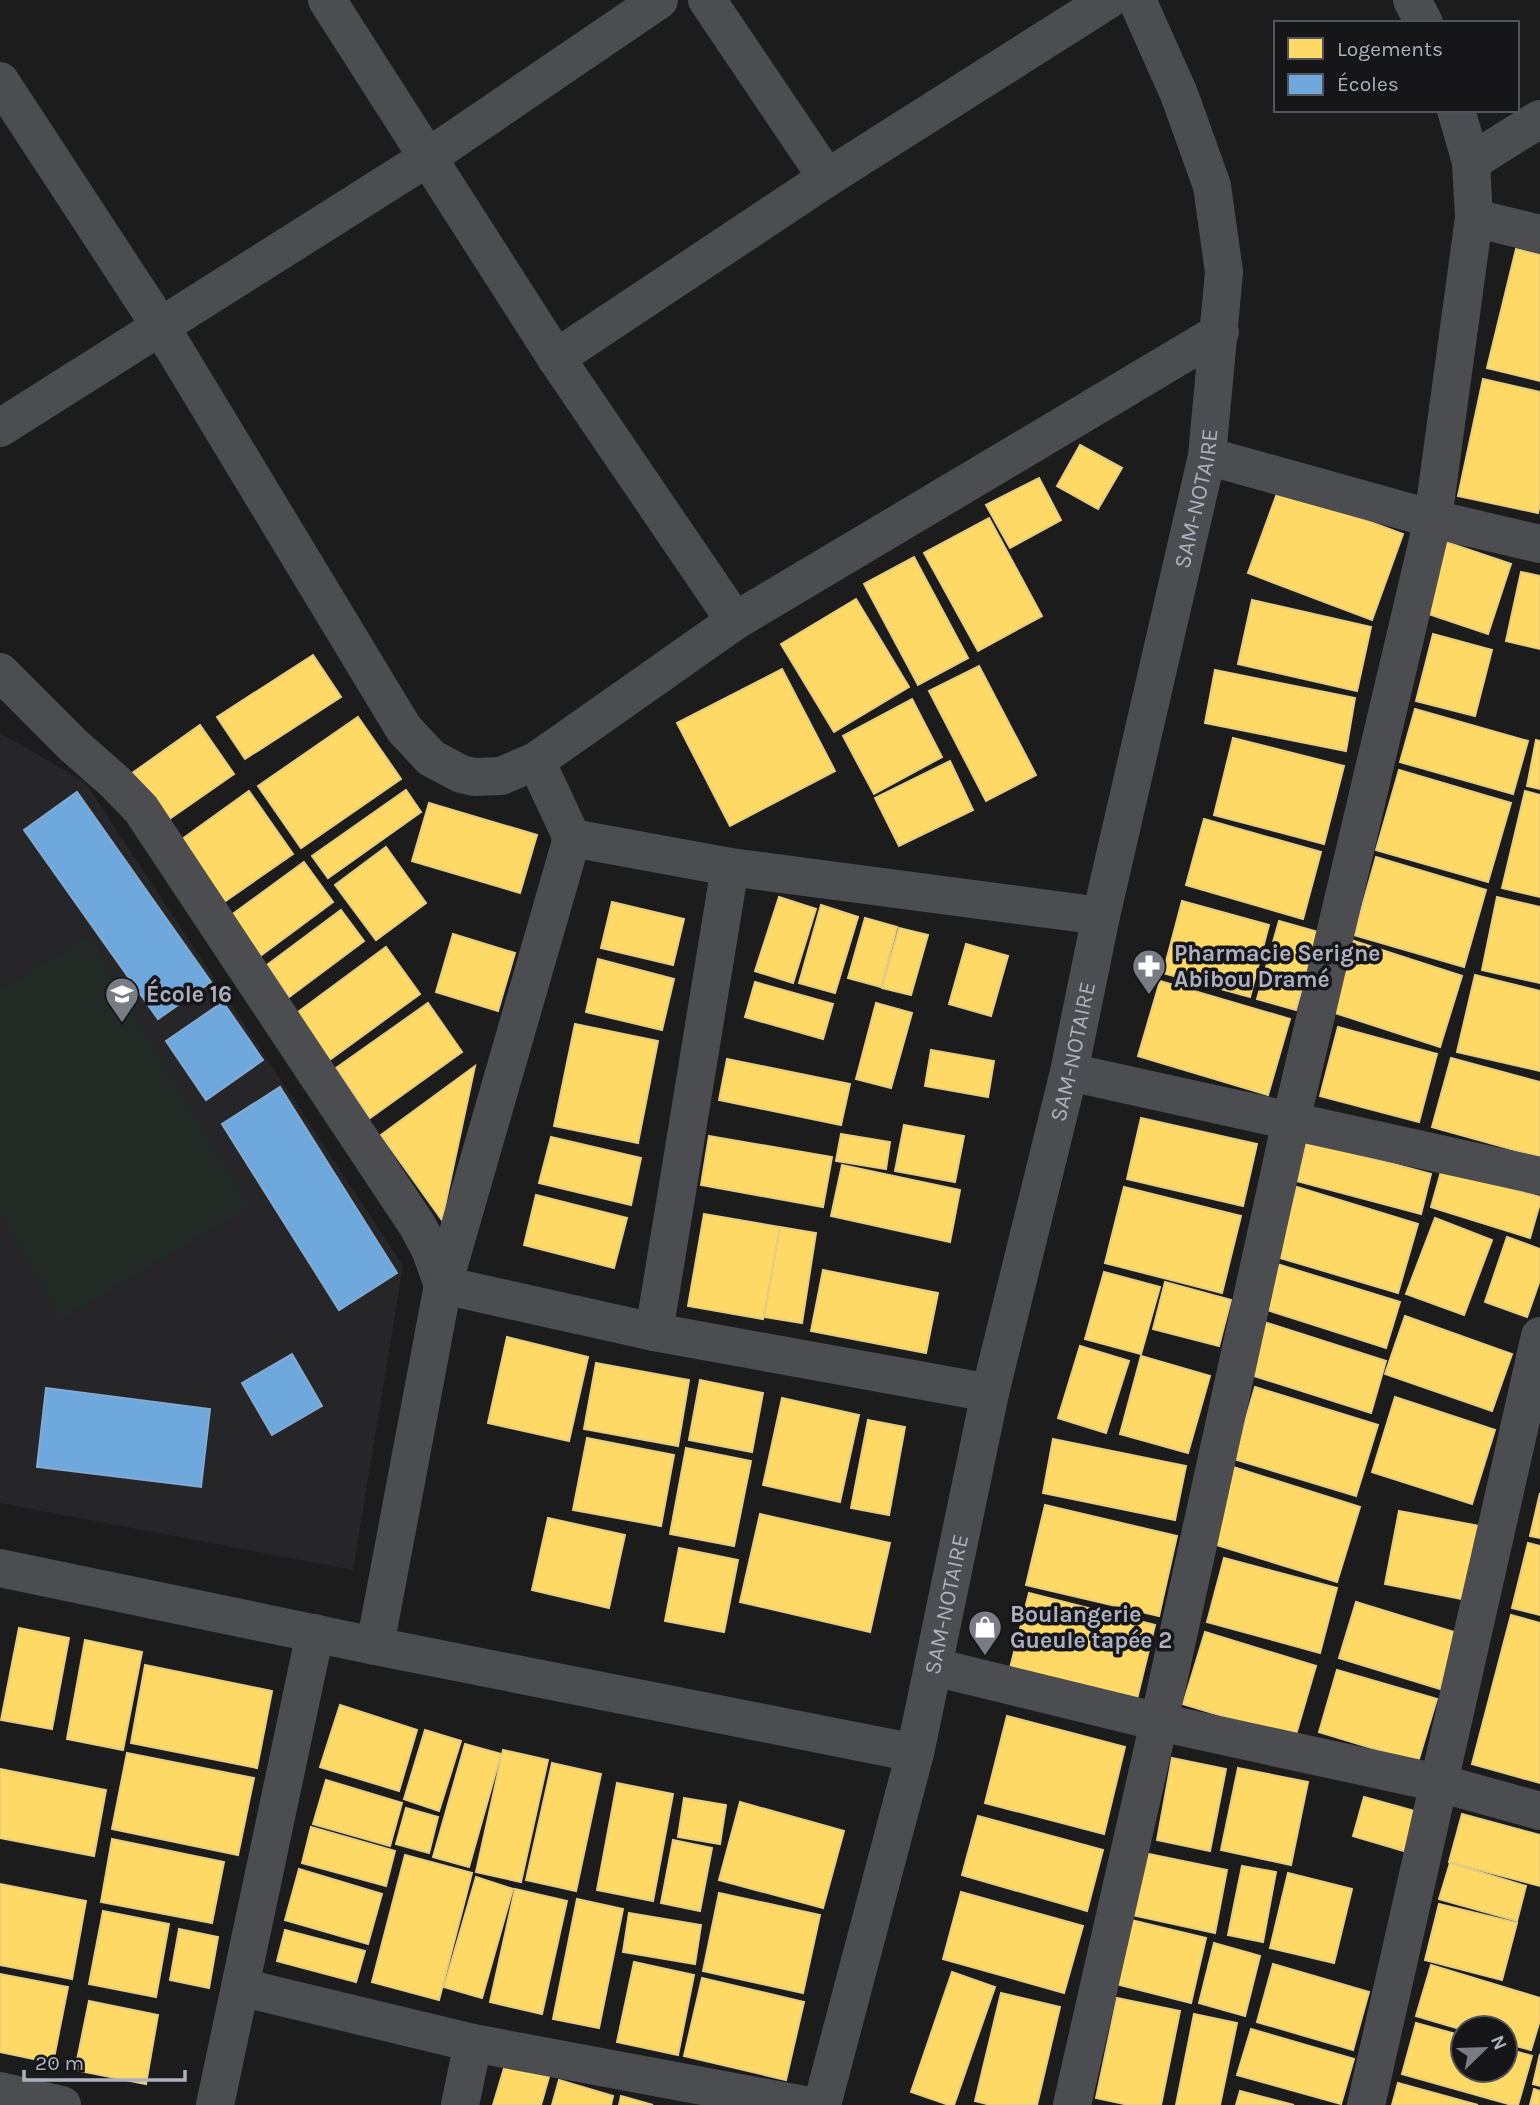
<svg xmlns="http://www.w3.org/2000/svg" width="1540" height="2105" font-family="Karla,sans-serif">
<rect width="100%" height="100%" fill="#1c1c1c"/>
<path fill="#262629" d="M0,733L85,782L403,1266L353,1570L0,1503Z"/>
<path fill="#212a24" d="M88,937L249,1207L62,1319L0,1214V990Z"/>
<g fill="#ffd966" stroke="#e6cd80" stroke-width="2">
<path d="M1516,249L1540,255V381L1487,368Z"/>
<path d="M1483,379L1540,392V504L1538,513L1458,496Z"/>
<path d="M1080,445L1122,468L1098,509L1057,486Z"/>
<path d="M1039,478L1061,520L1010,548L986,505Z"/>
<path d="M1279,488L1403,534L1372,620L1248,573Z"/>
<path d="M989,518L1042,616L978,651L924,553Z"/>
<path d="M1440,540L1511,564L1488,634L1417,610Z"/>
<path d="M914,557L968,658L918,685L864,584Z"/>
<path d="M1521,572L1540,576V649L1506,641Z"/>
<path d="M856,599L909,687L834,732L781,644Z"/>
<path d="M1252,600L1371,627L1357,691L1238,664Z"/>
<path d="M1433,634L1492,650L1475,716L1416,701Z"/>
<path d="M313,655L341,697L245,759L217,717Z"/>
<path d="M979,666L1036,775L986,801L929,691Z"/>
<path d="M782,669L835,771L730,826L677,723Z"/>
<path d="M1215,670L1355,698L1346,751L1205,723Z"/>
<path d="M912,699L942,757L874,794L843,736Z"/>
<path d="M1415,709L1528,741L1513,794L1400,762Z"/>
<path d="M358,717L401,779L301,848L258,786Z"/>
<path d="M200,725L234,774L162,824L128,776Z"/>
<path d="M1233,738L1344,766L1324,844L1214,815Z"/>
<path d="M1536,740L1540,741V789L1527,786Z"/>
<path d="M950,761L973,810L899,846L875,798Z"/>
<path d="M1399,770L1511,803L1488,882L1376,850Z"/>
<path d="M406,790L421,812L328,878L312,856Z"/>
<path d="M249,791L293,854L221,904L178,842Z"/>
<path d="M1525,791L1540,795V897L1502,888Z"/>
<path d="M429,803L537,835L520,893L412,861Z"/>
<path d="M1204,819L1321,852L1303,919L1186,885Z"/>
<path d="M386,847L426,903L376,940L335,885Z"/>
<path d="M1376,857L1486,890L1464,967L1354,935Z"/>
<path d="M304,862L333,902L260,956L230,916Z"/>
<path d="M779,897L816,909L793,983L755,971Z"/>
<path d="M1497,897L1540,907V983L1482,970Z"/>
<path d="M1182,901L1269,925L1250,997L1163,973Z"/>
<path d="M612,902L684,919L673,965L601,948Z"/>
<path d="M821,905L858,917L835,993L799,983Z"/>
<path d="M341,910L364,941L289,997L267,965Z"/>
<path d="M865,918L897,927L881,987L848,978Z"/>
<path d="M1279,921L1318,932L1296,1010L1257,999Z"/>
<path d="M899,928L928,935L911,995L882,988Z"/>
<path d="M453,934L515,953L498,1011L436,992Z"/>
<path d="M1351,940L1462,976L1440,1047L1329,1011Z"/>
<path d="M966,944L1008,956L991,1016L949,1004Z"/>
<path d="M386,947L420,994L328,1061L294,1015Z"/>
<path d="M598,959L674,979L662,1030L586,1012Z"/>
<path d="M1475,975L1540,991V1071L1457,1052Z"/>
<path d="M1160,981L1290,1019L1268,1095L1138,1056Z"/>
<path d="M755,982L833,1004L823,1039L745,1017Z"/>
<path d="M428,1003L462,1052L370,1118L336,1068Z"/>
<path d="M876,1003L912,1013L891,1088L856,1079Z"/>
<path d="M575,1024L658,1041L638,1143L554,1126Z"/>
<path d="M1338,1027L1437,1054L1419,1122L1320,1096Z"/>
<path d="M931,1050L994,1061L988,1097L925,1086Z"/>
<path d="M1451,1058L1540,1082V1157L1432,1127Z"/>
<path d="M727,1059L850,1084L841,1125L719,1100Z"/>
<path d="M475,1066L442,1220L381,1135Z"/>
<path d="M1141,1118L1257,1144L1243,1206L1127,1179Z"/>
<path d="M904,1125L964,1136L955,1182L895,1171Z"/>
<path d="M841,1134L890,1142L886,1169L836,1161Z"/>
<path d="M709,1136L832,1157L823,1207L701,1185Z"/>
<path d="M551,1137L641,1158L631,1205L539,1183Z"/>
<path d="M1307,1141L1431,1174L1421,1214L1297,1181Z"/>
<path d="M842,1165L960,1190L950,1242L831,1216Z"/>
<path d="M1442,1168L1540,1197V1203L1530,1238L1431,1207Z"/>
<path d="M1124,1187L1241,1216L1222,1293L1105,1263Z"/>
<path d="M1297,1187L1418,1224L1398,1293L1277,1257Z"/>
<path d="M536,1195L627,1218L614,1268L524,1245Z"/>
<path d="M704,1214L780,1227L763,1319L688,1306Z"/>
<path d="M1435,1218L1492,1240L1464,1315L1406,1294Z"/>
<path d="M780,1227L816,1233L802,1323L764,1317Z"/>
<path d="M1507,1237L1540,1249V1280L1527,1317L1485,1302Z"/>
<path d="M1277,1264L1400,1302L1386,1348L1264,1309Z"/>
<path d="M823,1270L938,1293L926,1353L811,1331Z"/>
<path d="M1104,1272L1160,1287L1141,1354L1085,1339Z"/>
<path d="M1165,1282L1231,1300L1219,1346L1153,1329Z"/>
<path d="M1405,1316L1512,1354L1492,1411L1385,1374Z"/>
<path d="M1264,1322L1386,1361L1371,1413L1248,1374Z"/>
<path d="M507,1337L588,1357L569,1441L488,1423Z"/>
<path d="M1080,1346L1129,1361L1106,1433L1058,1418Z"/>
<path d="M1141,1356L1210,1376L1188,1453L1120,1434Z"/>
<path d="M596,1363L689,1380L678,1446L584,1429Z"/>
<path d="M700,1380L763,1393L752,1452L689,1440Z"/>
<path d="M1255,1387L1378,1425L1356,1496L1234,1459Z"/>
<path d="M1395,1397L1495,1430L1472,1504L1372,1472Z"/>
<path d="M782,1398L859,1415L840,1502L763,1485Z"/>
<path d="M868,1420L905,1427L889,1515L851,1508Z"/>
<path d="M587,1438L674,1455L661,1526L573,1510Z"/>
<path d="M1053,1439L1186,1466L1175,1520L1043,1493Z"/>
<path d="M686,1448L751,1461L734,1546L670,1534Z"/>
<path d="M1230,1466L1360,1507L1337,1582L1207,1542Z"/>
<path d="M1540,1493V1538L1530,1536Z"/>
<path d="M1045,1505L1177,1536L1159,1616L1026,1585Z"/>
<path d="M1399,1511L1485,1527L1472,1601L1385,1584Z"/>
<path d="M760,1514L890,1543L870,1632L740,1602Z"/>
<path d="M548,1518L625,1535L609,1608L532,1590Z"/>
<path d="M1528,1543L1540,1546V1615L1512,1608Z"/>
<path d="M679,1548L738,1560L724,1632L665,1621Z"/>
<path d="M1224,1558L1337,1588L1320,1653L1207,1622Z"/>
<path d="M1029,1593L1155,1625L1137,1699L1010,1668Z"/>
<path d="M1356,1602L1457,1633L1440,1689L1339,1658Z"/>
<path d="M1511,1615L1540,1623V1783L1472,1764Z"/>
<path d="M19,1628L69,1638L52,1729L1,1720Z"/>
<path d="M1205,1632L1316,1666L1295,1738L1183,1704Z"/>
<path d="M85,1640L142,1652L123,1750L67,1739Z"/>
<path d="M145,1665L272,1691L257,1768L131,1743Z"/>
<path d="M1337,1670L1437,1699L1418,1762L1319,1732Z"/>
<path d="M340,1705L417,1730L399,1791L320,1767Z"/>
<path d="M1007,1716L1125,1747L1104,1834L985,1803Z"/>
<path d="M425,1730L461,1741L439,1811L404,1799Z"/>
<path d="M465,1744L501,1754L469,1867L433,1857Z"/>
<path d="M503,1750L548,1760L521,1882L476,1872Z"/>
<path d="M127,1753L254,1778L238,1855L112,1829Z"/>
<path d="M1172,1758L1226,1769L1210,1851L1157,1840Z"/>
<path d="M552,1763L601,1774L576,1891L526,1880Z"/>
<path d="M1238,1768L1308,1782L1291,1865L1221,1850Z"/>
<path d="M0,1769L106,1790L94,1856L0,1838Z"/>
<path d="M326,1780L402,1803L390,1846L313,1824Z"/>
<path d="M617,1783L673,1794L653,1901L597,1890Z"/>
<path d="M1364,1797L1418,1812L1407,1852L1353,1836Z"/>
<path d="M684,1798L726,1805L720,1844L678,1837Z"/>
<path d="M740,1802L844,1831L823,1908L719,1880Z"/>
<path d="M406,1808L438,1817L429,1853L396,1844Z"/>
<path d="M1462,1814L1540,1835V1886L1449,1862Z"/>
<path d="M978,1816L1103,1850L1087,1911L962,1875Z"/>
<path d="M311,1827L395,1851L386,1886L302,1863Z"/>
<path d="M112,1839L224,1862L212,1923L101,1902Z"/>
<path d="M673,1840L712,1848L700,1911L661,1903Z"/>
<path d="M1144,1853L1227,1870L1215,1933L1132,1915Z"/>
<path d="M405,1855L472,1873L439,2000L372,1982Z"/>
<path d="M1450,1863L1526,1886L1517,1921L1439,1899Z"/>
<path d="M1242,1866L1276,1872L1263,1942L1228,1935Z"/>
<path d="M299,1869L382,1894L368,1944L285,1920Z"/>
<path d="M1288,1873L1352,1889L1334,1963L1270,1948Z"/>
<path d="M476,1877L513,1889L482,1998L444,1987Z"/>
<path d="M0,1884L86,1901L72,1979L0,1965Z"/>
<path d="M515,1889L567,1901L542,2014L490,2002Z"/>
<path d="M961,1892L1083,1926L1064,1993L943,1959Z"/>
<path d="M719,1893L820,1915L803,1993L703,1971Z"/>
<path d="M577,1899L623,1909L599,2028L553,2019Z"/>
<path d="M1439,1904L1517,1923L1502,1980L1425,1960Z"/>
<path d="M103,1911L169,1924L156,1997L89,1984Z"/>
<path d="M629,1913L701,1925L695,1964L623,1952Z"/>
<path d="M1131,1920L1206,1938L1191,2003L1116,1984Z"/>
<path d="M179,1929L218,1937L209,1988L170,1980Z"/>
<path d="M285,1930L365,1951L356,1982L277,1961Z"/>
<path d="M1214,1943L1260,1956L1245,2016L1199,2003Z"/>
<path d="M634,1962L694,1975L678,2055L617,2042Z"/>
<path d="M1273,1964L1369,1992L1353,2050L1257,2022Z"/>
<path d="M1431,1965L1540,1998V2020L1531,2050L1505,2043V2028H1463V2030L1416,2016Z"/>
<path d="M952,1972L995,1987L954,2105H949L911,2092Z"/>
<path d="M0,1974L68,1987L53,2063L0,2052Z"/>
<path d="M702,1978L804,2002L786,2080L684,2056Z"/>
<path d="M1001,1993L1060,2007L1037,2105H991L975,2101Z"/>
<path d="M1117,1998L1180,2011L1161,2105H1129L1096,2098Z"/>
<path d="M89,2001L158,2015L146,2084L75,2070Z"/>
<path d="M1194,2014L1237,2023L1220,2105H1176Z"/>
<path d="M1416,2023L1463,2036V2070H1505V2048L1532,2056L1518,2105H1512L1402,2074Z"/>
<path d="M1251,2029L1354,2059L1341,2104L1237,2075Z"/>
<path d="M1540,2054V2086L1533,2084Z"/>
<path d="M505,2065L549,2077L541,2105H493Z"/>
<path d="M559,2080L613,2096L611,2105H552Z"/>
<path d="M1398,2083L1478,2105H1392Z"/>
<path d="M1534,2089L1540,2091V2105H1530Z"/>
<path d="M1240,2091L1294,2105H1236Z"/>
<path d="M621,2096L653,2105H619Z"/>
</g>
<g fill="#6fa8dc" stroke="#82aad3" stroke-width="2">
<path d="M77,792L211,982L158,1019L24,830Z"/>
<path d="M223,1002L263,1060L206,1100L166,1041Z"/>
<path d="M280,1087L397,1273L339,1310L222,1124Z"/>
<path d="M292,1354L322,1406L272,1435L242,1383Z"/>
<path d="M46,1388L210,1409L201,1487L37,1467Z"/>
</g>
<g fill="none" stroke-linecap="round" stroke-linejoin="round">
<g stroke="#4c4d50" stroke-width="38">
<path d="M327,0L556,358L735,621"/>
<path d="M707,0L827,178"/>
<path d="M1412,0L1424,23"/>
<path d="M0,81L161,327L404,729L431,758L461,774L474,777L501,776L536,761L735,621L1220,332"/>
<path d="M1471,162L1540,119"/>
<path d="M1474,218L1540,234"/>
<path d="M556,358L827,178L1108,0"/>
<path d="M0,428L427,158L659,0"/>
<path d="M1207,456L1433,519L1540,544"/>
<path d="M0,672L73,745L115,782L141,809L417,1225L430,1249L443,1285"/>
<path d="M536,761L572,838"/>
<path d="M1069,1072L1540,1176"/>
<path d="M443,1285L572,838L730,867L1101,916"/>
<path d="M654,1332L730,867"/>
<path d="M0,1568L375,1646L915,1753"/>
<path d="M375,1646L443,1285L654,1332L990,1393"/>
<path d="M934,1667L1159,1722L1439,1783L1540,1811"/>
<path d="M240,1987L473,2043L804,2105"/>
<path d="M0,2091L62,2105"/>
<path d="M215,2105L315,1633"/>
<path d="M460,2105L473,2043"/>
<path d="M1072,2105L1159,1722L1291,1121L1433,519L1474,218L1471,162L1456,110"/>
<path d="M1366,2105L1540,1336"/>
</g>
<path stroke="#4c4d50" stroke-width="38" id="s1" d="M822,2105L915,1753L990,1393L1069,1072L1101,916L1207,456L1224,272L1212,186L1179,94L1137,0"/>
</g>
<defs>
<g id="pharmacy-pin" transform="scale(1.75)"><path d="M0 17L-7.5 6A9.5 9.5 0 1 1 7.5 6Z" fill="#7a7c85" stroke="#161619"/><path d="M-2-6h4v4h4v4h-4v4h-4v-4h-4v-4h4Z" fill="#fff"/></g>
<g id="school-pin" transform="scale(1.75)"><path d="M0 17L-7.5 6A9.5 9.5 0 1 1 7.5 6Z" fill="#7a7c85" stroke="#161619"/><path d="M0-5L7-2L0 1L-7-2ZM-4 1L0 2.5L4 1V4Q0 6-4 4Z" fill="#fff"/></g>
<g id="shop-pin" transform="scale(1.75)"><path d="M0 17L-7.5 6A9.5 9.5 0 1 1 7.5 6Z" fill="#7a7c85" stroke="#161619"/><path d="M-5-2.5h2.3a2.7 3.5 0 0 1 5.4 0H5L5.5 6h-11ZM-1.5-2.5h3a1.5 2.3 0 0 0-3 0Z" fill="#fff"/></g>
</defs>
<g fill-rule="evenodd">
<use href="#pharmacy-pin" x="1149" y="966"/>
<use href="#school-pin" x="122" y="994"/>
<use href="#shop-pin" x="985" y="1627"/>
</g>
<g text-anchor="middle" stroke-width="7" stroke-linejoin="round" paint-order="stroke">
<g font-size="23" fill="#adb0be" stroke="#161619">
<text dy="8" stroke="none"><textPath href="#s1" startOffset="1650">SAM-NOTAIRE</textPath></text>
<text dy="8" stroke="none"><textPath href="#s1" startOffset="1083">SAM-NOTAIRE</textPath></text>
<text dy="8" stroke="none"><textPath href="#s1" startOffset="516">SAM-NOTAIRE</textPath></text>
</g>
<g font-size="23" font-weight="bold" fill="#adb0be" stroke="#161619" text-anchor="start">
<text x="1174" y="961">Pharmacie Serigne<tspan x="1174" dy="26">Abibou Dramé</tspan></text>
<text x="146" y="1002">École 16</text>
<text x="1010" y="1622">Boulangerie<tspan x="1010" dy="26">Gueule tapée 2</tspan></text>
</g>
</g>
<rect x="1274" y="21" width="245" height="91" fill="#161619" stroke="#52545b" stroke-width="2"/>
<rect x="1288" y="38" width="35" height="21" fill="#ffd966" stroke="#52545b" stroke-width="2"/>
<text x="1337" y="56" font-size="21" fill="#adb0be">Logements</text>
<rect x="1288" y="74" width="35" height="21" fill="#6fa8dc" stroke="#52545b" stroke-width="2"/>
<text x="1337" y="91" font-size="21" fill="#adb0be">Écoles</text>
<g transform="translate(1484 2049) rotate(67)"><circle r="33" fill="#161619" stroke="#52545b" stroke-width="2"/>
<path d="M0-5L12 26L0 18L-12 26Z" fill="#7a7c85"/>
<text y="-10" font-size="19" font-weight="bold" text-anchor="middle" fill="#adb0be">N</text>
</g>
<path d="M24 2070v10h161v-10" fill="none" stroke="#adb0be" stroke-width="3.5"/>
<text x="35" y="2070" font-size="21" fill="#adb0be" stroke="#161619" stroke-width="5" paint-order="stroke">20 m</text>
</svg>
